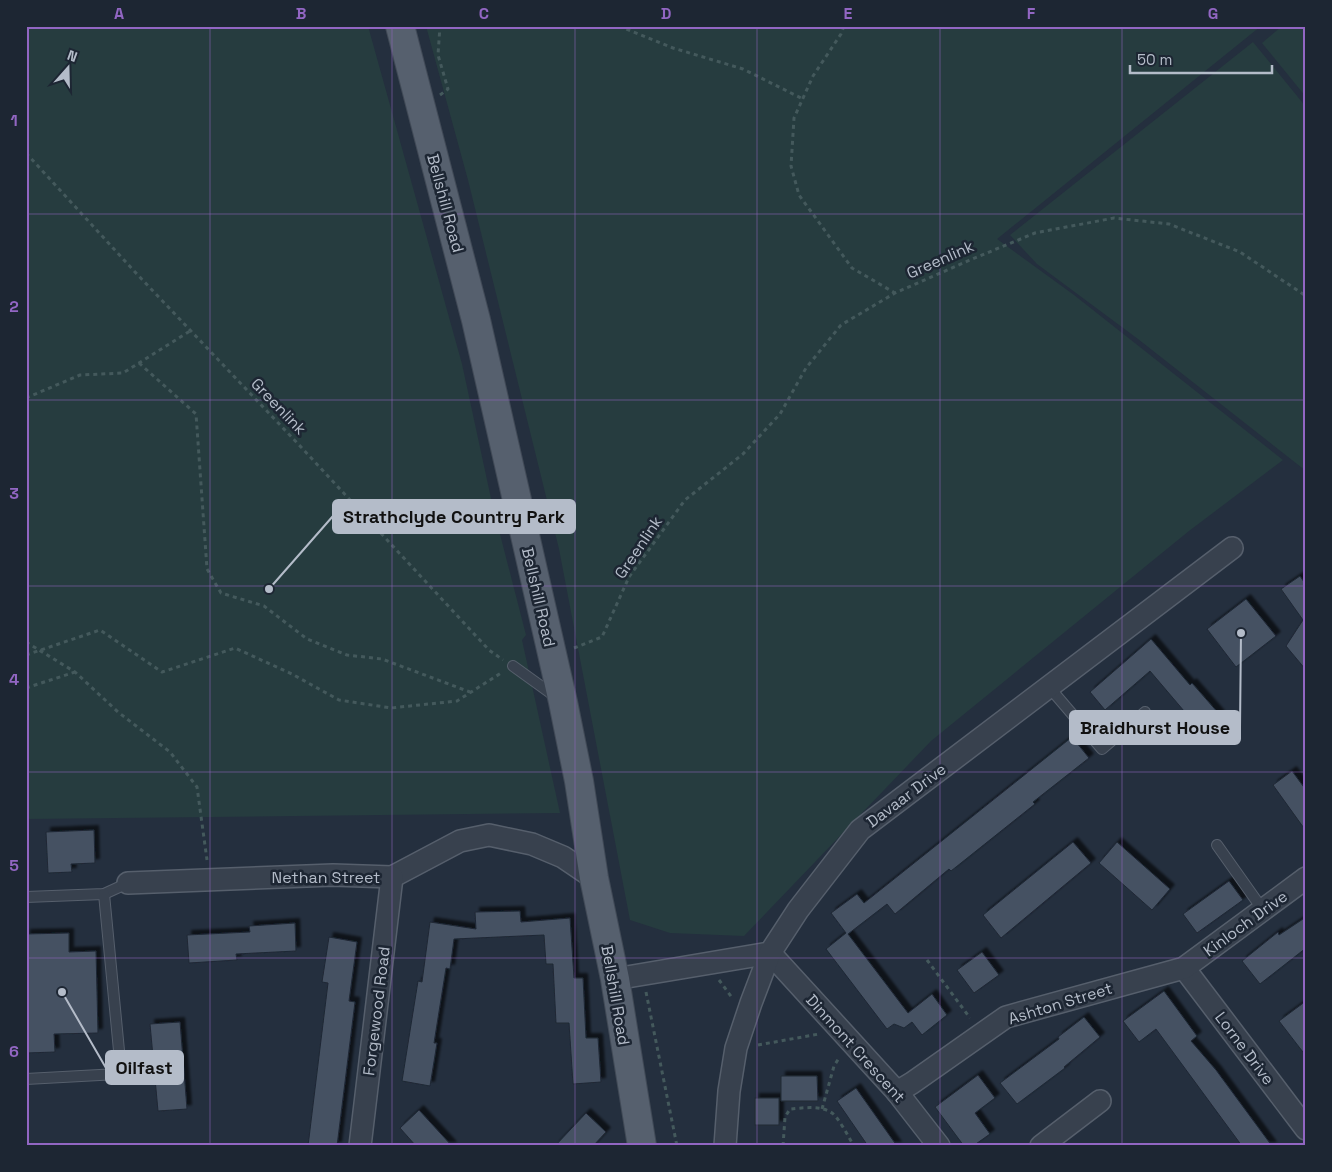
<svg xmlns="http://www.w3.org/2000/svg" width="1332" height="1172" font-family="'Space Grotesk',sans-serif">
<defs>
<filter id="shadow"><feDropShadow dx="4.5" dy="-4.5" stdDeviation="1" flood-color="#0009"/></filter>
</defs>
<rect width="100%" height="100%" fill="#242f3e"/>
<g fill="#263c3f">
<path d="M26,26H368L462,364L492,503L526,635L522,640L560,813L26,819Z"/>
<path d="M426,26H1261L997,239L1074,295L1283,460L1189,531L931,741L744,936L670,933L630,920L559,549L468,180Z"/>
<path d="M1282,26H1306V97L1262,43Z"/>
<path d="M1253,42L1306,107V471L1138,339L1037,264L1010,235Z"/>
</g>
<g fill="#455162" stroke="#1f2835" filter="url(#shadow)">
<path d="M1300,576L1306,585V670L1286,646L1303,620L1281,589Z"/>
<path d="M1246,599L1276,636L1236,667L1207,629Z"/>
<path d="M1151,639L1190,685L1192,683L1220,715L1215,719L1225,730L1211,741L1202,730L1201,731L1150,671L1105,710L1090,692Z"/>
<path d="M1072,737L1089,758L1033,802L1035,804L951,871L949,869L895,914L887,904L848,934L908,1013L932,994L947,1015L922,1035L912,1022L904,1028L894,1024L887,1029L826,949L846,933L831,913L857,894L864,903Z"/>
<path d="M1292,771L1306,790V831L1273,785Z"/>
<path d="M94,830L95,863L71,864L72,872L48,873L46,832Z"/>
<path d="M1073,842L1091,863L1001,938L983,915Z"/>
<path d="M1117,842L1170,889L1152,910L1099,863Z"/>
<path d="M1229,881L1243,900L1197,933L1183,914Z"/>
<path d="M520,911L521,922L570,918L574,978H583L586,1038H598L601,1082L573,1084L569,1023H556L553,964H546L544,935L454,939L450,969L446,968L434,1043H437L430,1086L402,1081L418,981L422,982L430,922L476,929L475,912Z"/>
<path d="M1306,917V948L1260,984L1242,961L1278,932L1279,935Z"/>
<path d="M295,923L296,951L236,954L237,960L189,963L187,935L250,932L249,926Z"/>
<path d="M69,933V952L96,951L98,1033L54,1034L55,1052L26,1053V934Z"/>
<path d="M329,937L357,942L349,1001L355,1002L337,1146H308L328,983L322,982Z"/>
<path d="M982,952L999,975L974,993L957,970Z"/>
<path d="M1164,991L1197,1036L1191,1041L1216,1070L1272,1146H1242L1156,1029L1139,1042L1123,1021Z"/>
<path d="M1306,1001V1056L1279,1021Z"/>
<path d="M1084,1017L1100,1037L1064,1067L1065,1068L1017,1104L1000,1083L1059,1039L1058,1037Z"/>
<path d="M180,1022L187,1109L158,1111L150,1024Z"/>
<path d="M978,1075L995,1098L975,1113L990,1134L973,1146H964L935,1107Z"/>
<path d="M781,1076H817L818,1101H781Z"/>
<path d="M856,1088L897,1146H868L837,1101Z"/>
<rect x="755" y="1098" width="24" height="27"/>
<path d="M419,1110L452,1146H416L400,1128Z"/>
<path d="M586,1113L606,1132L593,1146H555Z"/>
</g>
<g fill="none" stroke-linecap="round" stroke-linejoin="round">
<g stroke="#565f6c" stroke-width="12">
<g id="service">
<path d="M513,666L556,697"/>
<path d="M1049,687L1102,749L1145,712"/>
<path d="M1217,845L1263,910"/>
<path d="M26,897L104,894L128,883"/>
<path d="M26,1079L118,1074L120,1061L104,894"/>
</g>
</g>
<g stroke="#565f6c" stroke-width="24">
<g id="minor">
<path d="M128,883L333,875L392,877L460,841L489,835L532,844L563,857L594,878"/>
<path d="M1184,968L1306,1129"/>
<path d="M615,979L770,953L897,1092L939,1146"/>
<path d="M897,1092L912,1083L1006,1017L1184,968L1306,878"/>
<path d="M360,1146L392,877"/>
<path d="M725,1146L729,1091L736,1048L751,1003L770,953L798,910L860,830L1232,548"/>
<path d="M1041,1146L1100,1101"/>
</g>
</g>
<g stroke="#414a57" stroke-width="30">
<path id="primary" d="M400,26L476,320L563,702L579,781L594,878L615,979L642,1146"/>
</g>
<g stroke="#44595c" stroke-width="3" stroke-dasharray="4 4" stroke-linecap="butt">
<path d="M619,26L673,48L743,69L803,99"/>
<path d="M844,26L841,34L813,76L794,118L791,166L799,195L852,268L895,293"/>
<path d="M440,95L448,89L438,55L440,26"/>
<path d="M26,153L135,272L301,447L489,650L503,660"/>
<path d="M139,363L196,414L207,569L221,593L264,606L307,639L347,655L382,659L470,692"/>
<path d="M26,398L80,375L123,373L190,331"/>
<path d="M26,642L75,672L118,712L170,752L197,787L207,860"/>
<path d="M574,648L602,637L629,577L685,500L743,454L780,414L806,368L841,325L895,293L970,260L1035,233L1114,218L1169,224L1240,252L1306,296"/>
<path d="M26,655L100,630L162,672L235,648L292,674L339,700L391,708L457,701L501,673"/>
<path d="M26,688L75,672"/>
<path d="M927,960L970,1018"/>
<path d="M719,980L733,999"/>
<path d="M646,992L677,1146"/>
<path d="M758,1045L819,1034"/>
<path d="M822,1109L834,1066L839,1058"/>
<path d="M783,1146L785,1117L790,1109C803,1108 821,1105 832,1113C839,1118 849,1138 854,1146"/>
</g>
<use href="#service" stroke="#38414e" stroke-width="10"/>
<use href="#minor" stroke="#38414e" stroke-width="21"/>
<use href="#primary" stroke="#56606e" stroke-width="28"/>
</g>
<path fill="none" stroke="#9266c3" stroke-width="1" stroke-opacity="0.55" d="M210,26V1146M392,26V1146M575,26V1146M757,26V1146M940,26V1146M1122,26V1146M26,214H1306M26,400H1306M26,586H1306M26,772H1306M26,958H1306"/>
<g text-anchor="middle" stroke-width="5" stroke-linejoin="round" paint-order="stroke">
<g font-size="16" fill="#b4bcc9" stroke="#1d2633">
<text transform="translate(446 203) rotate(75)" y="6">Bellshill Road</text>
<text transform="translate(940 259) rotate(-24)" y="6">Greenlink</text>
<text transform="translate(279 406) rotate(46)" y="6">Greenlink</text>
<text transform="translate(638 547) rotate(-56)" y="6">Greenlink</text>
<text transform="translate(539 597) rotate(77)" y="6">Bellshill Road</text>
<text transform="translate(906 795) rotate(-37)" y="6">Davaar Drive</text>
<text x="326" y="883">Nethan Street</text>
<text transform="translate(1245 923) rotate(-36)" y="6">Kinloch Drive</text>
<text transform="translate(616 995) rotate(80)" y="6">Bellshill Road</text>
<text transform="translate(1060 1003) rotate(-17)" y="6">Ashton Street</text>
<text transform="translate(376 1011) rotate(-83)" y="6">Forgewood Road</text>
<text transform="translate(856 1048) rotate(48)" y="6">Dinmont Crescent</text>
<text transform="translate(1245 1048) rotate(53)" y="6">Lorne Drive</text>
</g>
</g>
<path fill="none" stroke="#b4bcc9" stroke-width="2" d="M269 589L333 516M1241 633L1240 727M62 992L106 1068"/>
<g fill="#b4bcc9" stroke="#1d2633" stroke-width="2">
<circle cx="269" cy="589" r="5"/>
<circle cx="1241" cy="633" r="5"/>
<circle cx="62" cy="992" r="5"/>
</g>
<g fill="#b4bcc9" stroke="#b4bcc9" stroke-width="2">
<rect x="333" y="500" width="242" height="33" rx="5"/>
<rect x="1070" y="711" width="170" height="33" rx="5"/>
<rect x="106" y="1051" width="77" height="33" rx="5"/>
</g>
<g font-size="18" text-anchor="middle" font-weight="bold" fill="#111">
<text x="454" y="523">Strathclyde Country Park</text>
<text x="1155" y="734">Braidhurst House</text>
<text x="144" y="1074">Oilfast</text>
</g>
<rect width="1332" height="1172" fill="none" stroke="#1d2633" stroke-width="55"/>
<g transform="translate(68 68) rotate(20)" stroke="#1d2633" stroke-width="4" paint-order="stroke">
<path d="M0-4L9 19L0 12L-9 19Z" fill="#b4bcc9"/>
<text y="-8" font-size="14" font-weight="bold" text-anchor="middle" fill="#b4bcc9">N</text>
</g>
<path d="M1130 65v8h142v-8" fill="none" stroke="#b4bcc9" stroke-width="2.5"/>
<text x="1137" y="65" font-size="15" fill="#b4bcc9" stroke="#1d2633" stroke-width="4" paint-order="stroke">50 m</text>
<rect x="28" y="28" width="1276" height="1116" fill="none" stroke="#9266c3" stroke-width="2"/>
<g font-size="16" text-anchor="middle" font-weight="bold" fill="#9266c3">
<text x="119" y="19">A</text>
<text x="301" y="19">B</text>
<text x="484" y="19">C</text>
<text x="666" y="19">D</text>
<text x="848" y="19">E</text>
<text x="1031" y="19">F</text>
<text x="1213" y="19">G</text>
<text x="14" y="126">1</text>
<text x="14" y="312">2</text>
<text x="14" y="499">3</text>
<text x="14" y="685">4</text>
<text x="14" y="871">5</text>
<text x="14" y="1057">6</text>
</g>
</svg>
